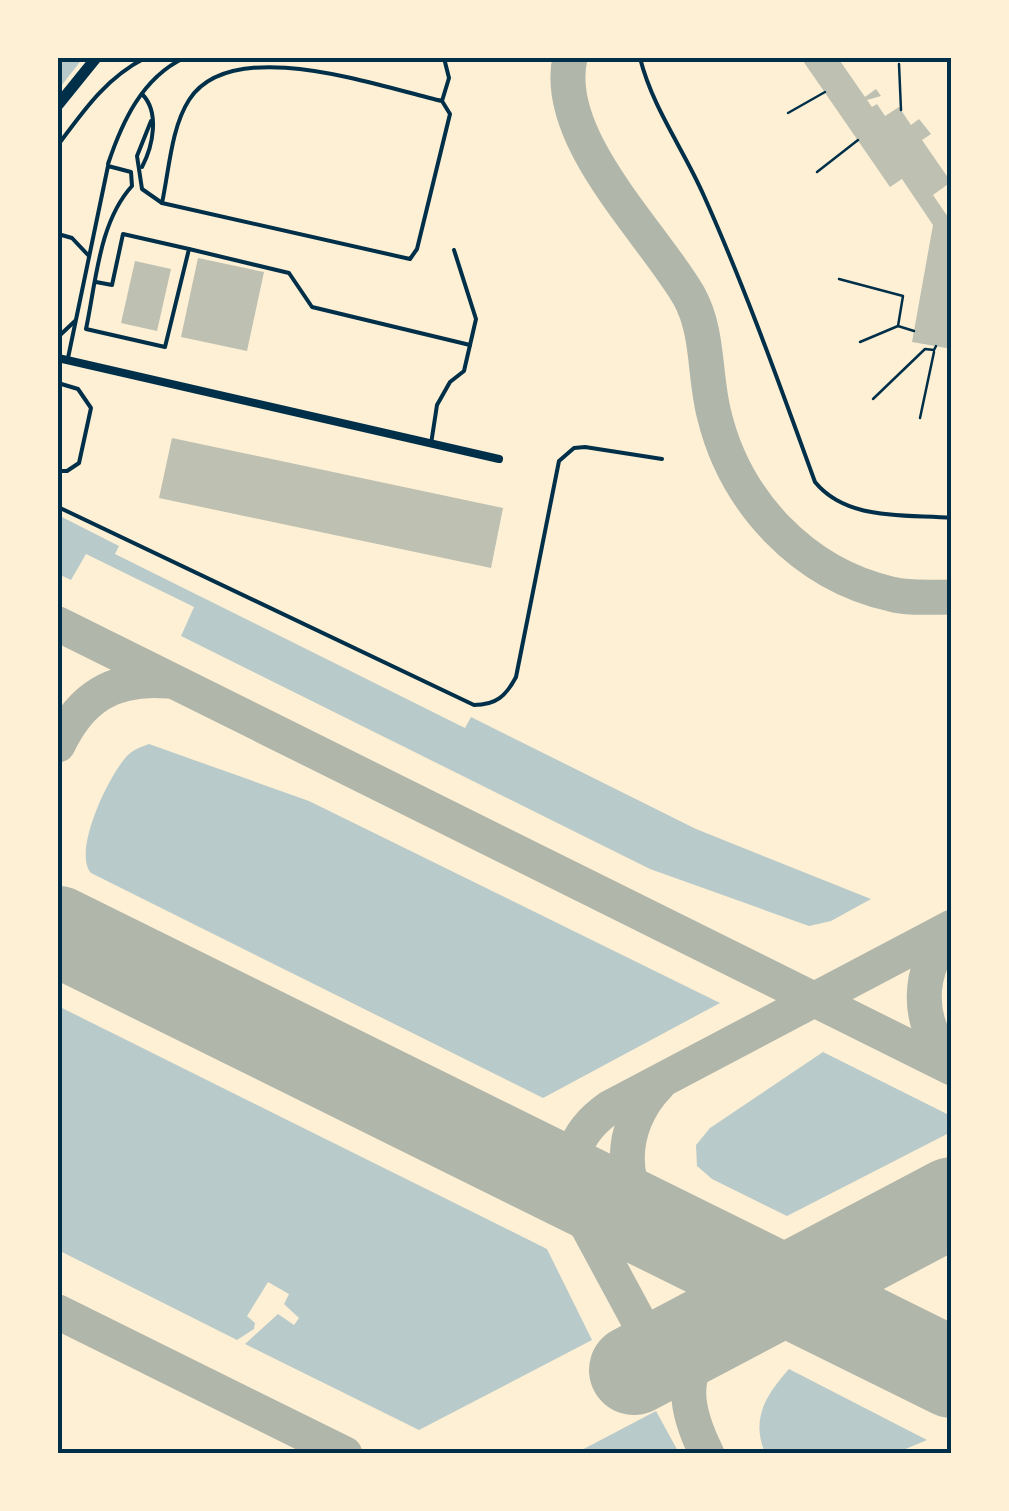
<svg xmlns="http://www.w3.org/2000/svg" width="1009" height="1511" font-family="Ubuntu,sans-serif">
<rect width="100%" height="100%" fill="#fdf0d5"/>
<g fill="#b9caca">
<path d="M58,58H83L58,90Z"/>
<path d="M58,515L119,546L115,554L465,728L471,717L696,829L871,899L831,921L809,926L650,869L181,636L194,607L86,554L71,580L58,574Z"/>
<path d="M149,744L309,801L720,1003L543,1098L91,873C72,852 109,774 128,755C134,749 141,747 149,744Z"/>
<path d="M58,1006L547,1249L592,1340L419,1430L245,1344L278,1314L294,1325L299,1318L284,1304L289,1294L268,1282L247,1316L255,1323L254,1329L237,1340L58,1250Z"/>
<path d="M823,1052L951,1116V1132L787,1216L712,1179L697,1166L696,1145L710,1128Z"/>
<path d="M789,1369L927,1440L896,1453H765C751,1419 765,1396 789,1369Z"/>
<path d="M656,1411L679,1453H576Z"/>
</g>
<g fill="none" stroke-linecap="round" stroke-linejoin="round">
<g stroke="#b1b6ab" stroke-width="35">
<path d="M570,58C552,138 652,232 689,296C709,332 704,375 714,414C735,502 803,574 891,594C910,599 932,597 952,597"/>
<path d="M58,624L952,1068"/>
<path d="M58,745C81,697 113,677 167,681"/>
<path d="M58,929L175,990"/>
<path d="M952,931C915,970 915,1024 952,1063"/>
<path d="M658,1085C619,1125 613,1192 664,1228C691,1246 725,1259 755,1273"/>
<path d="M58,1312L345,1454"/>
<path d="M658,1357L577,1207C564,1166 573,1133 609,1108L952,927"/>
<path d="M707,1454C685,1410 679,1376 711,1336L836,1268"/>
</g>
<g stroke="#b1b6ab" stroke-width="90">
<path d="M58,931L952,1373"/>
<path d="M634,1370L952,1202"/>
</g>
</g>
<g fill="#bec0b2">
<path d="M801,58H838L865,97L876,89L881,96L867,100L872,107L877,104L885,116L899,107L911,125L919,119L931,134L922,140L951,182L933,195L948,217L952,215V349L912,342L933,225L902,179L890,187Z"/>
<path d="M198,258L264,272L247,351L181,337Z"/>
<path d="M135,261L171,269L157,331L121,323Z"/>
<path d="M172,438L503,508L491,568L159,498Z"/>
</g>
<g fill="none" stroke-linecap="round" stroke-linejoin="round">
<g stroke="#003049" stroke-width="2.5">
<path d="M899,64L901,110"/>
<path d="M788,113L825,92"/>
<path d="M817,172L858,140"/>
<path d="M949,179L952,174"/>
<path d="M839,279L903,296L898,326"/>
<path d="M860,342L898,326L914,331"/>
<path d="M873,399L925,349L934,350L936,346"/>
<path d="M920,418L934,352"/>
</g>
<g stroke="#003049" stroke-width="4">
<path d="M372,58H373"/>
<path d="M640,58C653,109 683,148 704,196C746,290 780,386 815,482C847,521 904,514 952,518"/>
<path d="M442,101C380,87 232,33 189,100C171,128 169,171 162,203L410,259L417,249L450,114L442,101L449,78L444,58"/>
<path d="M151,121L137,156L142,189L162,203"/>
<path d="M58,145C84,110 106,78 145,58"/>
<path d="M108,164C122,122 142,78 184,58"/>
<path d="M142,167C153,146 160,112 142,94"/>
<path d="M58,234L72,238L89,256"/>
<path d="M189,249L289,273L312,307L470,345"/>
<path d="M58,337L75,321"/>
<path d="M68,358L108,166L131,172L132,186C99,222 96,282 86,329L165,347L189,249L123,234L112,285L96,282"/>
<path d="M58,383L78,389L91,408L79,463L67,471H58"/>
<path d="M431,444L437,405L450,382L464,371L476,319L454,250"/>
<path d="M58,507L474,705C496,705 506,696 516,677L559,461L574,448L585,447L662,459"/>
</g>
<path stroke="#003049" stroke-width="8" d="M58,358L499,459"/>
<path stroke="#003049" stroke-width="11" d="M58,105L96,58"/>
</g>
<rect width="1009" height="1511" fill="none" stroke="#fdf0d5" stroke-width="120"/>
<rect x="60" y="60" width="889" height="1391" fill="none" stroke="#003049" stroke-width="4"/>
</svg>
